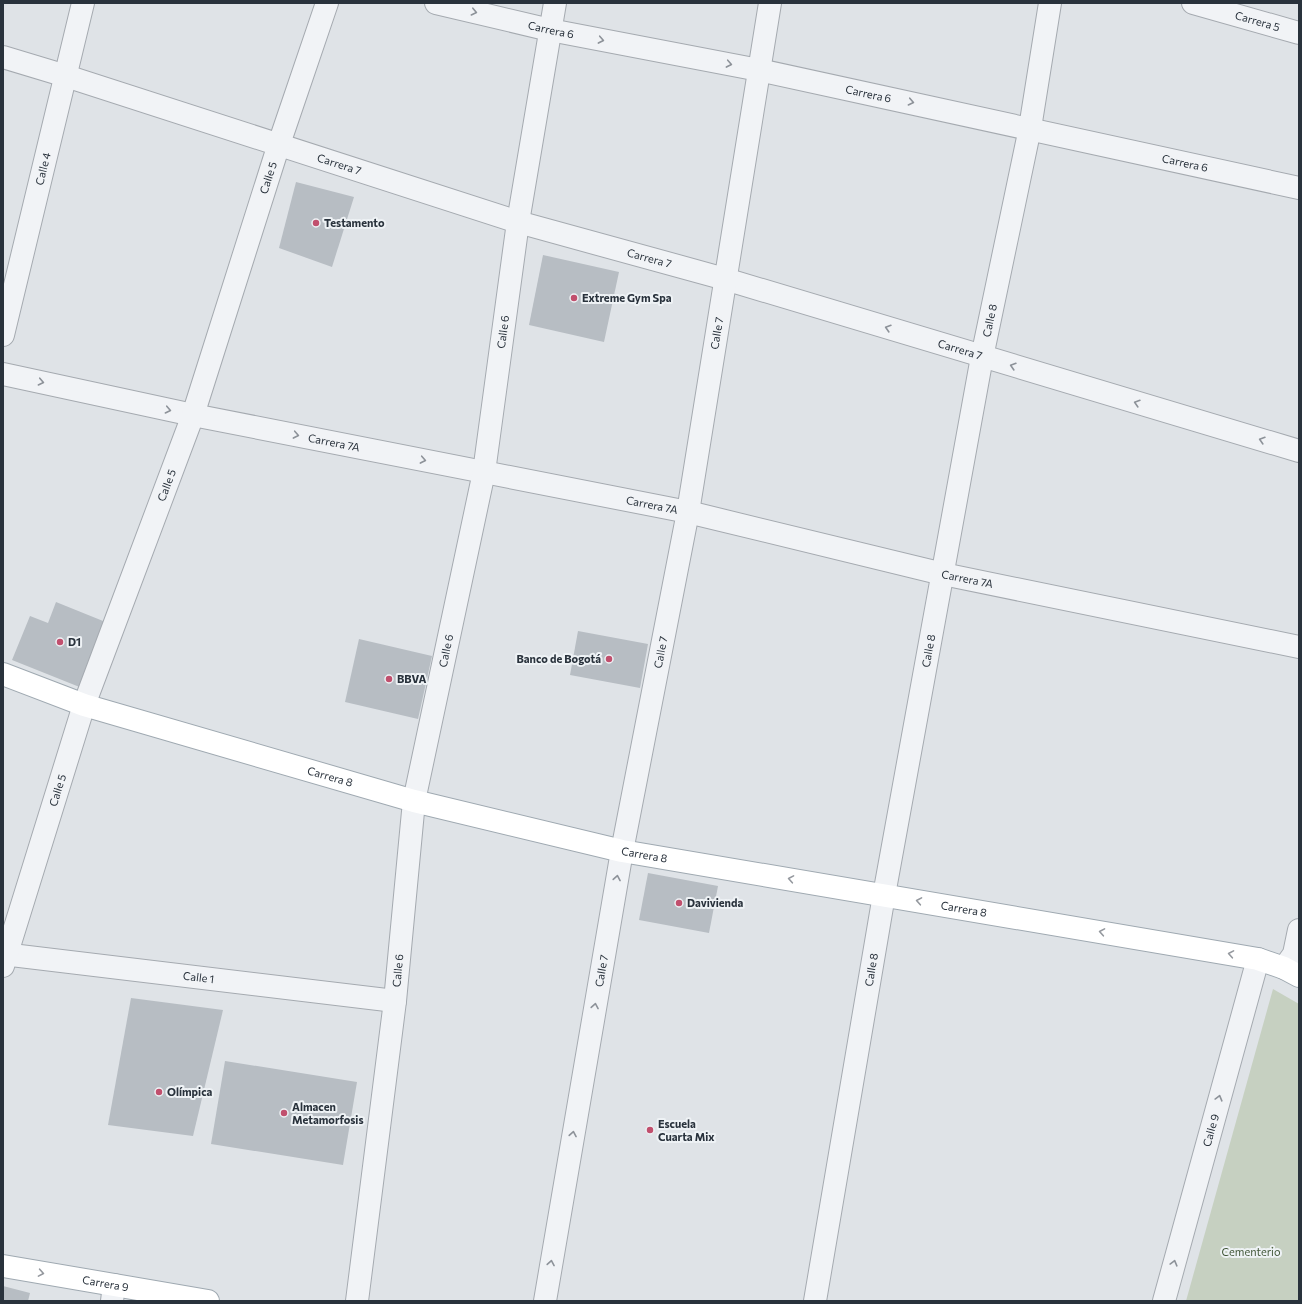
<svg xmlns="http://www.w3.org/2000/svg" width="1302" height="1304" font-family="Commissioner,sans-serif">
<rect width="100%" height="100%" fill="#dfe3e7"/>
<path fill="#c6d0c1" d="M1273,989L1299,1004V1301H1186Z"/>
<g fill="#b7bdc3">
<path d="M296,182L354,197L332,267L279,248Z"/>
<path d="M543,255L619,272L604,342L529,325Z"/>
<path d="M56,602L108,623L82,688L12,660L30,616L48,623Z"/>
<path d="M578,631L648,644L640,688L570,675Z"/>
<path d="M359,639L432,656L418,719L345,702Z"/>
<path d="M648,873L718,886L709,933L639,920Z"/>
<path d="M131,998L223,1010L193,1136L108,1125Z"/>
<path d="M225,1061L357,1082L343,1165L211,1144Z"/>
<path d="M3,1286L30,1293L28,1301H3Z"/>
</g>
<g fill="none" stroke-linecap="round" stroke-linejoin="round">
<g stroke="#a5aab0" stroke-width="24">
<g id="minor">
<path id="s1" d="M436,3L550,30L759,70L1299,188"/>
<path id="s2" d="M1193,3L1299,33"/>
<path id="s3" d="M3,57L66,76L518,222L725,279L1299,451"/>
<path id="s4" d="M3,335L83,3"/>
<path id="s5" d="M3,374L193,415L688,512L943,574L1299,647"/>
<path id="s6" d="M3,954L395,1001"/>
<path id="s7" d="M3,966L84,705L193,415L279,144L327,3"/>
<path d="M1284,968L1294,954L1299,930"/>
<path d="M112,1301L114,1285"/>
<path id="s8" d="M357,1301L395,1001L414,801L484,472L518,222L555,3"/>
<path id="s9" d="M545,1301L622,851L688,512L770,3"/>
<path id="s10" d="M815,1301L884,895L982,357L1030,128L1050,3"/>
<path id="s11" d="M1164,1301L1258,959"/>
</g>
</g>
<g stroke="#9fa9b1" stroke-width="24">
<g id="major">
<path id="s12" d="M3,674L84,705L414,801L622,851L1258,959L1284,968L1299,976"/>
<path id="s13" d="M3,1266L208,1301"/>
</g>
</g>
<use href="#minor" stroke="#f1f3f6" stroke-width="22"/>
<use href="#major" stroke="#fff" stroke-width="22"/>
</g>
<defs><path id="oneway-chevron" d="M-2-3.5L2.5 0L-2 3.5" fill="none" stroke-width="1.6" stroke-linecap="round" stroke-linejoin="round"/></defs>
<g stroke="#8d9299">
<use href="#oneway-chevron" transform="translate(474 12) rotate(13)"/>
<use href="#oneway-chevron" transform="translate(601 40) rotate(11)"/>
<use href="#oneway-chevron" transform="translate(729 64) rotate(11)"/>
<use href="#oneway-chevron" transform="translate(911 102) rotate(12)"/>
<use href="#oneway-chevron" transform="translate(888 328) rotate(-163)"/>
<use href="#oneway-chevron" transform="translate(1013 366) rotate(-163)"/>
<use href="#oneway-chevron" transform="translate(41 382) rotate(12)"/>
<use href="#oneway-chevron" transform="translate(1137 403) rotate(-163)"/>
<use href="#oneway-chevron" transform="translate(168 410) rotate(12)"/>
<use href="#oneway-chevron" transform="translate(296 435) rotate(11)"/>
<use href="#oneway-chevron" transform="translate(1262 440) rotate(-163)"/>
<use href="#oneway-chevron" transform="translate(423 460) rotate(11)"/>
<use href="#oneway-chevron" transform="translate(617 878) rotate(-80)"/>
<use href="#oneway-chevron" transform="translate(595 1006) rotate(-80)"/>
<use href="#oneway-chevron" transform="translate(1219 1098) rotate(-75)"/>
<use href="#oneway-chevron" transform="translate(573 1134) rotate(-80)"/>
<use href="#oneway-chevron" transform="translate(551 1263) rotate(-80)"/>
<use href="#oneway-chevron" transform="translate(1174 1263) rotate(-75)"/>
</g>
<g stroke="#94989e">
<use href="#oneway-chevron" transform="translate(791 879) rotate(-170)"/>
<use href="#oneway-chevron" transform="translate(919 901) rotate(-170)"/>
<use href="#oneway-chevron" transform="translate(1102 932) rotate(-170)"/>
<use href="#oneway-chevron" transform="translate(1231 954) rotate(-170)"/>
<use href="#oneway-chevron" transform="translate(41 1273) rotate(10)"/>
</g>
<g fill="#c14f6d" stroke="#eef2f5" stroke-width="1.5">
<circle cx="316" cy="223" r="4"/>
<circle cx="574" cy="298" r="4"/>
<circle cx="60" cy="642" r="4"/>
<circle cx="609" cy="659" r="4"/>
<circle cx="389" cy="679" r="4"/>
<circle cx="679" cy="903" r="4"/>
<circle cx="159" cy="1092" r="4"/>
<circle cx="284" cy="1113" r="4"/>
<circle cx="650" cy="1130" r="4"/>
</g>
<g text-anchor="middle" stroke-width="4" stroke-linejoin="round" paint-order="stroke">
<g font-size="11" fill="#29323c" stroke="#eef2f5">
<text dy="4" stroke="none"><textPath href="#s2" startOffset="67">Carrera 5</textPath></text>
<text dy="4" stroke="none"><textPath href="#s1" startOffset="118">Carrera 6</textPath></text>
<text dy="4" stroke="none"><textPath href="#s1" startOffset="442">Carrera 6</textPath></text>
<text dy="4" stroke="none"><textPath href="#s1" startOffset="766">Carrera 6</textPath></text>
<text dy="4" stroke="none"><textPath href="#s3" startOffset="353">Carrera 7</textPath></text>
<text dy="4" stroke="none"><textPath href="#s4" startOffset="171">Calle 4</textPath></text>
<text dy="4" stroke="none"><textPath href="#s7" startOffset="832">Calle 5</textPath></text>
<text dy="4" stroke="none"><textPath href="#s3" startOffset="677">Carrera 7</textPath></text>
<text dy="4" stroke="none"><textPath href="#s10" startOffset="996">Calle 8</textPath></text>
<text dy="4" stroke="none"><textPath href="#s8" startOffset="981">Calle 6</textPath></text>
<text dy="4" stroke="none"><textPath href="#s9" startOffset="983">Calle 7</textPath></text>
<text dy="4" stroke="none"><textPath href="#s3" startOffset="1001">Carrera 7</textPath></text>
<text dy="4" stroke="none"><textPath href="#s5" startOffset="338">Carrera 7A</textPath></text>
<text dy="4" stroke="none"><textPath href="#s7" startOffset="508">Calle 5</textPath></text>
<text dy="4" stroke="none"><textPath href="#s5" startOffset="662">Carrera 7A</textPath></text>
<text dy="4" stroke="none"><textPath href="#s5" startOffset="986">Carrera 7A</textPath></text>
<text dy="4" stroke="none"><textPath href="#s8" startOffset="657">Calle 6</textPath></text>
<text dy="4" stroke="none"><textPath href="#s10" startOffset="660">Calle 8</textPath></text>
<text dy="4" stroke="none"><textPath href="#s9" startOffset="659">Calle 7</textPath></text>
<text dy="4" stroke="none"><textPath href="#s12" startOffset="343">Carrera 8</textPath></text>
<text dy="4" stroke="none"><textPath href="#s7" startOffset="184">Calle 5</textPath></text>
<text dy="4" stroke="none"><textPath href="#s12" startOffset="667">Carrera 8</textPath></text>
<text dy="4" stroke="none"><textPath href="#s12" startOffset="991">Carrera 8</textPath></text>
<text dy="4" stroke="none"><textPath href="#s10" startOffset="336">Calle 8</textPath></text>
<text dy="4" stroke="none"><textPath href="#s8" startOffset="333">Calle 6</textPath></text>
<text dy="4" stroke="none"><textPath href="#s9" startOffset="335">Calle 7</textPath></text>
<text dy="4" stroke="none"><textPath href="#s6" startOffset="197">Calle 1</textPath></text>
<text dy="4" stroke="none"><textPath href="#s11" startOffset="177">Calle 9</textPath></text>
<text dy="4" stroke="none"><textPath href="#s13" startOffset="104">Carrera 9</textPath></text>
</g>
<g font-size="11" font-weight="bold" fill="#29323c" stroke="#eef2f5" text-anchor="start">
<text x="324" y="227">Testamento</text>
<text x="582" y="302">Extreme Gym Spa</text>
<text x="68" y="646">D1</text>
<text x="601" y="663" text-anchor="end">Banco de Bogotá</text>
<text x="397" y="683">BBVA</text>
<text x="687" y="907">Davivienda</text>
<text x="167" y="1096">Olímpica</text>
<text x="292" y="1111">Almacen<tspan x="292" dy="13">Metamorfosis</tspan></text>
<text x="658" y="1128">Escuela<tspan x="658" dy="13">Cuarta Mix</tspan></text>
</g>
<g font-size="11" fill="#415738" stroke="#eef2f5">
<text x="1251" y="1256">Cementerio</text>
</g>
</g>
<rect width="1302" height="1304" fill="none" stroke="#29323c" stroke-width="8"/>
</svg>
